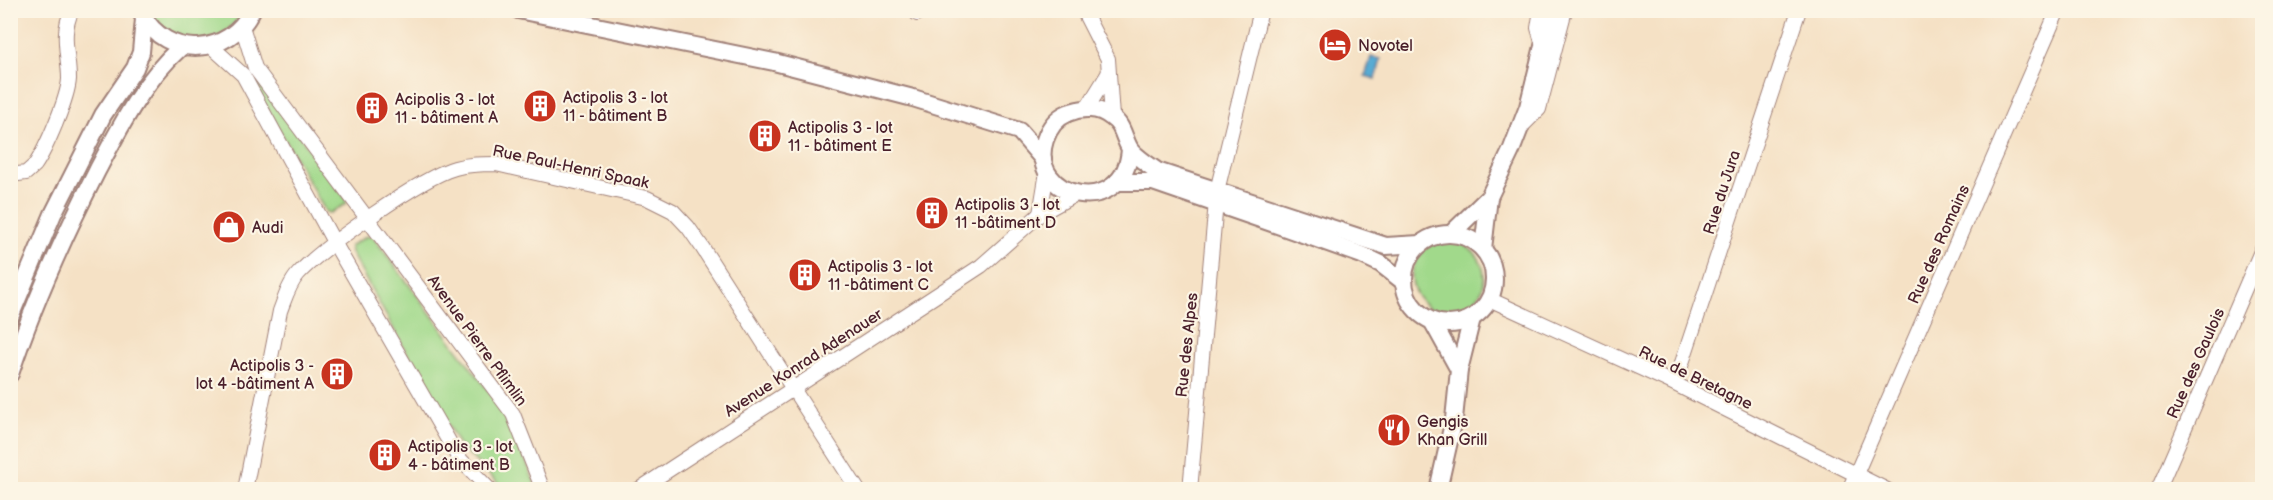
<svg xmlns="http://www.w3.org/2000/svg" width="2273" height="500" font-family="'Balsamiq Sans',sans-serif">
<rect width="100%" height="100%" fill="#fcf5e5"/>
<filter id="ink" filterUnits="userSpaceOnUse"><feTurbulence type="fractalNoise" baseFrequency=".0167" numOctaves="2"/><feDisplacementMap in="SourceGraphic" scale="12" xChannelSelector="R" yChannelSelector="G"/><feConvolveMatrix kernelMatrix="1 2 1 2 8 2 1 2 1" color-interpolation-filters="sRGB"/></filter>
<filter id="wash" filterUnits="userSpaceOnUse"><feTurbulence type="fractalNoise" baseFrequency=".008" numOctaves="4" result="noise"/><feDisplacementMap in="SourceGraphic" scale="24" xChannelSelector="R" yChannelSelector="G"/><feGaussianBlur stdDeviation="1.35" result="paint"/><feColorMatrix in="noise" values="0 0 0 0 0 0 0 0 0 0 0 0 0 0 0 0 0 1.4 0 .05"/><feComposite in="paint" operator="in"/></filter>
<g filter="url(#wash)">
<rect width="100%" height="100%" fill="#f5e1c5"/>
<g fill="#a1d98b" stroke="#767c5b" stroke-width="1.5">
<path d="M147,11H246C238,18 227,33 218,37C187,49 166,33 147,11Z"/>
<path d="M254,74L346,199V204L330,213L326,212L249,76Z"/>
<path d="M367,236L373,237L509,418L535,484L534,489H504L459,445L351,253L350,246Z"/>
<circle cx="1448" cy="277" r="36"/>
</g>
<path fill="#58abd3" stroke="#51657f" stroke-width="1.5" d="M1371,57L1381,59L1376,79L1365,76Z"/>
</g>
<g filter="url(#ink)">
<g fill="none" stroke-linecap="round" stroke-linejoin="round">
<g stroke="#a08078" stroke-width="16">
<g id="minor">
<path d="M1083,10L1108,59L1112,117"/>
<path d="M1541,10L1538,28L1543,45"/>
<path d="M917,14L918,10"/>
<path d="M242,26L255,68L513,414L543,490"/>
<path d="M211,46L243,75L335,244L458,457L490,490"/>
<path d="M1087,108L1108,74"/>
<path d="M1521,127L1539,109L1565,10"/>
<path d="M10,175L26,173L35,165C46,149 68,98 69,79C69,54 60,35 72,10"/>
<path d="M1040,214L1047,172"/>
<path d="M1489,299L1675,384L1887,490"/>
<path d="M1675,384L1799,10"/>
<path d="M245,490L280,311C285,298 289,284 298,274C322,248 422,177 455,168C469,164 482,164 496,164L647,198L673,211L688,227L702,247L858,490"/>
<path d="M638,490L981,266L1040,214L1076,194"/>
<path d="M1190,490L1217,191L1261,10"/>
<path d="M1849,490L2058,10"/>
<path d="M2158,490L2262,249"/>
</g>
</g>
<g stroke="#a08078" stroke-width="20">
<g id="major">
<path d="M518,10L774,62L913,98L1019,131L1043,159"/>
<path d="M142,14C166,60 230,57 252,10"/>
<path d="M1130,149C1125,222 1026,198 1045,140C1049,128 1056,118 1068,113C1082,107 1099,107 1111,117C1123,125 1123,136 1129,147C1134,156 1149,165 1157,171L1386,246L1420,244"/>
<path d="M1117,182H1153L1266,221L1362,255L1381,264L1404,282"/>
<path d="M1451,234L1489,197L1511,151L1528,107L1552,10"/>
<circle cx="1449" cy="279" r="45"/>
<path d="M1483,249L1489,197"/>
<path d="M10,317L53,214L103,115L135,68L141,52L144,19"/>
<path d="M1432,321L1459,370"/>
<path d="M10,374C33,304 64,236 97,171C120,127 143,81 181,47"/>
<path d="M1438,490L1454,419L1459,370L1472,318"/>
</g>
</g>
<use href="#minor" stroke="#fff" stroke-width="14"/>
<use href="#major" stroke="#fff" stroke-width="16"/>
</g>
</g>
<defs>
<g id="hotel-disc" transform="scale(1.725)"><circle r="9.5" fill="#c8321e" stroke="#fcf5e5"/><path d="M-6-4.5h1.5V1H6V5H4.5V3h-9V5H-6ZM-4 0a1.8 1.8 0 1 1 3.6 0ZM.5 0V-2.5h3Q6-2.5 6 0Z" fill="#fff"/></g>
<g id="building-disc" transform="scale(1.725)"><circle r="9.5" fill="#c8321e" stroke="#fcf5e5"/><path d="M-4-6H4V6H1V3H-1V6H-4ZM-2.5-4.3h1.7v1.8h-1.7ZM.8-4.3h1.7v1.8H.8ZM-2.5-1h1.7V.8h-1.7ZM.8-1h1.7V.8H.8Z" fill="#fff"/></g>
<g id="shop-disc" transform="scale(1.725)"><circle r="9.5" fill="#c8321e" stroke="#fcf5e5"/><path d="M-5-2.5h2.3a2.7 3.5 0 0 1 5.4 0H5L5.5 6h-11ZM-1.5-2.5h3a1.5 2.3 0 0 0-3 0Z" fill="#fff"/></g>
<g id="restaurant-disc" transform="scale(1.725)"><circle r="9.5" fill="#c8321e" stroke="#fcf5e5"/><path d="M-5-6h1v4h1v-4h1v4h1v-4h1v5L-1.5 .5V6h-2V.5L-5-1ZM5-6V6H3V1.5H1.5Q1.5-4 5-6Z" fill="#fff"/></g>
</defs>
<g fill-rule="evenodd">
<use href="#hotel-disc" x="1335" y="45"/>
<use href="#building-disc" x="540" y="106"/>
<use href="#building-disc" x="372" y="108"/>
<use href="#building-disc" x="765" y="136"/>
<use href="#building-disc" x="932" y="213"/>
<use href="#shop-disc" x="229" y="227"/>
<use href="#building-disc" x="805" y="275"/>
<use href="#building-disc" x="337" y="374"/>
<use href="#restaurant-disc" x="1394" y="430"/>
<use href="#building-disc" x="385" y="455"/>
</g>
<g text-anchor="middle" stroke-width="4.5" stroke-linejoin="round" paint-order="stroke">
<g font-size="16" fill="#4a1f2b" stroke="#fcf5e5" text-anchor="start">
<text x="1358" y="51">Novotel</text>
<text x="563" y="103">Actipolis 3 - lot<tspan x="563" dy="18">11 - bâtiment B</tspan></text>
<text x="395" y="105">Acipolis 3 - lot<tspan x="395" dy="18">11 - bâtiment A</tspan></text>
<text x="788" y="133">Actipolis 3 - lot<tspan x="788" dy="18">11 - bâtiment E</tspan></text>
<text x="955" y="210">Actipolis 3 - lot<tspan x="955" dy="18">11 -bâtiment D</tspan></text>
<text x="252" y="233">Audi</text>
<text x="828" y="272">Actipolis 3 - lot<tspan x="828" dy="18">11 -bâtiment C</tspan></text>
<text x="314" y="371" text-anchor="end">Actipolis 3 -<tspan x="314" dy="18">lot 4 -bâtiment A</tspan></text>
<text x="1417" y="427">Gengis<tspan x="1417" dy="18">Khan Grill</tspan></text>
<text x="408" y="452">Actipolis 3 - lot<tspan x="408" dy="18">4 - bâtiment B</tspan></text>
</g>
<g font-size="16" fill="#4a1f2b" stroke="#fcf5e5">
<text transform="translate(571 166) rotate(12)" y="6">Rue Paul-Henri Spaak</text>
<text transform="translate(1721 192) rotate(-72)" y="6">Rue du Jura</text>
<text transform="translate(1938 244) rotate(-66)" y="6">Rue des Romains</text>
<text transform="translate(478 340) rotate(54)" y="6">Avenue Pierre Pflimlin</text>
<text transform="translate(1186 345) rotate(-84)" y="6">Rue des Alpes</text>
<text transform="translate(803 362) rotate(-33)" y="6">Avenue Konrad Adenauer</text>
<text transform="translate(2195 363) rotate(-66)" y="6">Rue des Gaulois</text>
<text transform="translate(1696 377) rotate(26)" y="6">Rue de Bretagne</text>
</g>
</g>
<rect width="2273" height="500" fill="none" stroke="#fcf5e5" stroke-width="36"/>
</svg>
